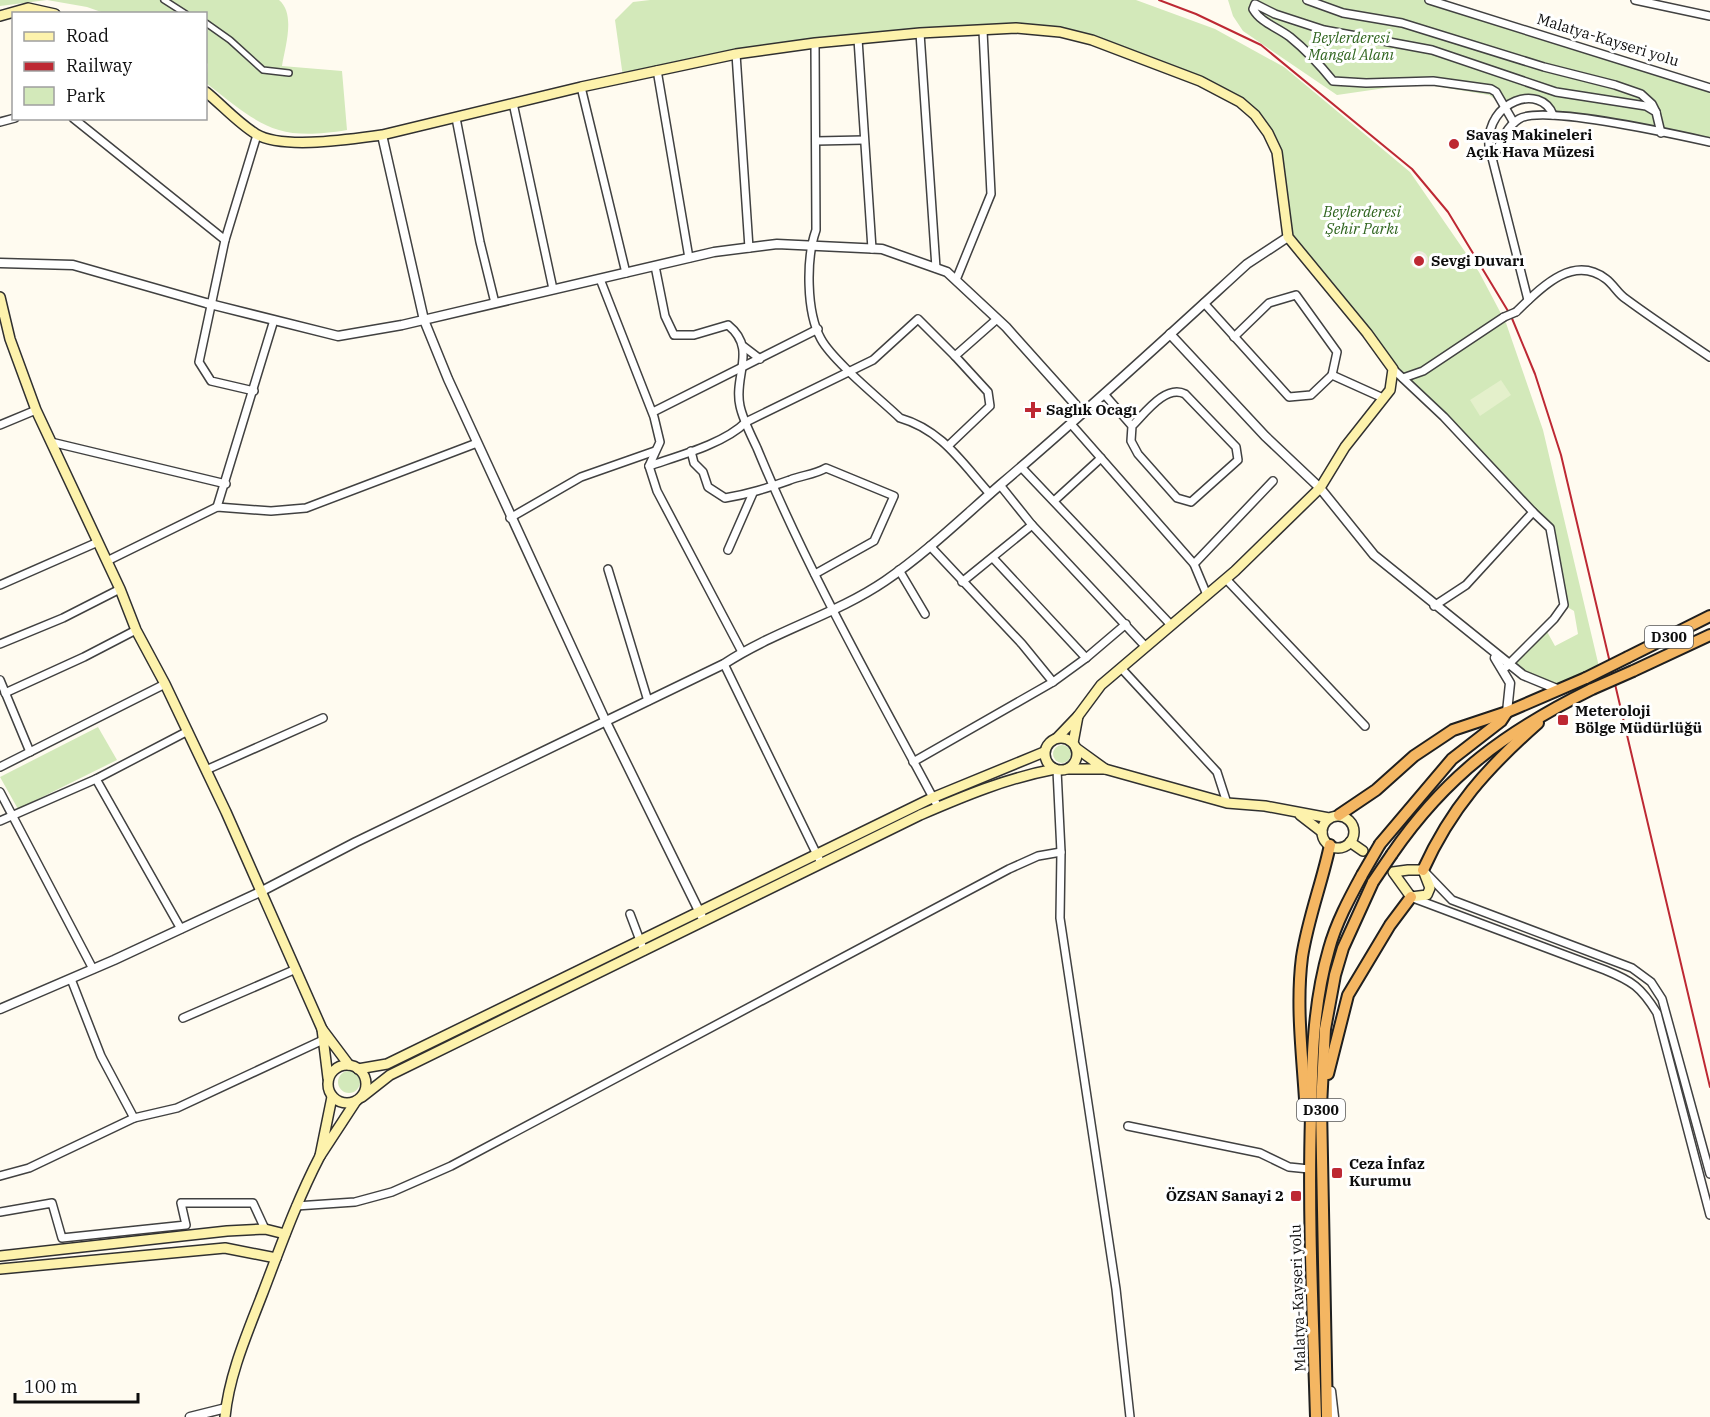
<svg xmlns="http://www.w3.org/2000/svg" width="1710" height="1417" font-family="'IBM Plex Serif',serif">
<rect width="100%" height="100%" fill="#fffbf0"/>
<g fill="#d3e9ba">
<path d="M0,0H279C296,14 285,47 282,66L342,71L347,130C275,142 260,125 206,83L208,64L206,62V14L104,13L87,7L47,0L0,6Z"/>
<path d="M650,0H1136L1215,29L1284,67L1410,172L1479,272L1506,323L1543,430L1600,671L1557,689L1509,664L1545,628L1555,646L1578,634L1574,611L1564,605L1550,528L1393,369L1288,237L1277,152L1240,102L1092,40L1040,29L829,41L623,77L615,20L633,2Z"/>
<path d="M1228,0H1429L1710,89V142L1553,115L1550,108L1528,99L1505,106L1489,95L1435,86H1399L1337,95L1243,31L1233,16Z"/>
<path d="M98,727L117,760L18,809L0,777Z"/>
<circle cx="1062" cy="754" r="9"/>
<circle cx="349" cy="1082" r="11"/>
</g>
<path fill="#e4f0cb" d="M1501,380L1511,395L1480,416L1470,400Z"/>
<circle fill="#efeadf" cx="1419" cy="260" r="9"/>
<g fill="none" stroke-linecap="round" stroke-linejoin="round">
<g stroke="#414141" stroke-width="8">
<g id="pedestrian">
<path d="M164,0L186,14"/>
<path d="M206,23L230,40L263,70L289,73"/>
</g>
</g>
<g stroke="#414141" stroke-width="10">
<g id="minor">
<path d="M1307,0L1343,13L1402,23L1544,67L1615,85L1641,94L1652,104L1656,112"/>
<path d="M1429,0L1710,88"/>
<path d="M1635,0L1710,16"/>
<path d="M920,33L936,268"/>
<path d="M858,39L872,249"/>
<path d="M815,43L816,230C806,258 806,312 821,339C833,361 880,399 900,418C942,430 962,463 990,494"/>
<path d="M736,54L749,248"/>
<path d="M657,70L689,258"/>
<path d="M581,87L626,273"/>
<path d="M513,103L553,289"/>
<path d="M73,118L225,240L199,362L211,381L254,391"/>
<path d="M456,118L480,242L495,303"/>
<path d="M0,122L15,118"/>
<path d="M1514,123L1496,92L1491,89L1433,81L1366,83L1333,81C1320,65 1306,50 1290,37C1277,27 1261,23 1253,9L1255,4L1275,14L1324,30L1432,50L1556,92L1646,106L1656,112L1661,133"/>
<path d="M816,141L864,140"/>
<path d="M1494,157C1500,143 1506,127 1519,119C1542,104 1678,135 1710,142"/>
<path d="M225,240L257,135"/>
<path d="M655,266L665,316L674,335H694L728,325C758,349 733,376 740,406C743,420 751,435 757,448C808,572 875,689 938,807"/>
<path d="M600,279L654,417L660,442L649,466L657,491L742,652"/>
<path d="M956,280L991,194L983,31"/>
<path d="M1528,300L1489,146C1486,100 1541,83 1553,115"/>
<path d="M1204,303L1289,397L1311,395L1332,375L1383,398"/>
<path d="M1516,312C1539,290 1572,253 1606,279C1614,285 1618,294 1626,299C1653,319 1682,338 1710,357"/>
<path d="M1234,337L1269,303L1296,295L1337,352L1332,375"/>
<path d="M743,346L760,359"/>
<path d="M1393,369L1444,417L1533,512L1466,585L1434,606"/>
<path d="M1403,378L1423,371L1504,317"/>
<path d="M1104,394L1132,426L1131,441L1138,454L1177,498L1191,502L1238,460L1236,447L1185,394C1166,384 1145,413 1132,426"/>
<path d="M653,412L818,329"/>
<path d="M1071,424L1194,564L1207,595"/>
<path d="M0,425L36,410"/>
<path d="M51,442L226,484"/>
<path d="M948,446L990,406L988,392L955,356"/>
<path d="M691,451L694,463L703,472L708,487L725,498C750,494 767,488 790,480C802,475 814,475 826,468L894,496L874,541L815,574"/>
<path d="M649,466C678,456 724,444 746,422L873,360L918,319L955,356L997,319"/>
<path d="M1022,468L1171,625"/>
<path d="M1000,485L1032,525L1145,646"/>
<path d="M1054,501L1101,458"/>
<path d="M217,507L274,320"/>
<path d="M510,518L581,477L655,451"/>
<path d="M930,546L1022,644L1053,682"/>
<path d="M728,550L753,493"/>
<path d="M993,558L1086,658"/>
<path d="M107,561L217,507L271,511L306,508L477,443"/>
<path d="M1194,564L1273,481"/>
<path d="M608,569L648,701"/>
<path d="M899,570L925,614"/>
<path d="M1226,579L1365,726"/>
<path d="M962,582L1032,525"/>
<path d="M0,585L98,542"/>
<path d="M0,644L63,618L120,589"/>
<path d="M724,664L821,863"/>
<path d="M1506,667L1554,619L1564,605L1550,528L1533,512"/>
<path d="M1121,668L1217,772L1227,803"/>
<path d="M0,680L30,752"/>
<path d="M5,693L84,657L136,630"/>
<path d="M913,762L1053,682L1086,658L1126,624"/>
<path d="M0,767L165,684"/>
<path d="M206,770L323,718"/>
<path d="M1057,770L1061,852L1060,918L1116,1289L1130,1417"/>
<path d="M96,779L181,929"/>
<path d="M0,792L93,969"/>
<path d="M0,821L96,779L188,731"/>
<path d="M1425,872L1452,900L1632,968L1651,982L1662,999L1710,1174"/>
<path d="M1413,898L1605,970C1632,981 1641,987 1657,1013L1710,1215"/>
<path d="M630,914L644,951"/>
<path d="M183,1018L296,969"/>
<path d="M134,1118L177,1108L323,1040"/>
<path d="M1128,1126L1260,1153L1289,1167L1309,1169"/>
<path d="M0,1176L29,1168L134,1118L101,1056L71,979"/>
<path d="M296,1206L355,1202L392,1192L451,1166L1009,869L1038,856L1061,852"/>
<path d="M0,1212L52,1203L62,1238L186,1225L181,1203H253L265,1229"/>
</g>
</g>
<g stroke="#414141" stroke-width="11">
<g id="tertiary">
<path d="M382,135L424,320L448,379L606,722L702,917"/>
<path d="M0,263L73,265L206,303L338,336L402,325L714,252L777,244L882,249L947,272L1006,327L1083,413"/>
<path d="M1170,334L1265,436L1320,488L1374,555L1523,675L1557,689"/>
<path d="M1495,658L1510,683L1507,712"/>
<path d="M0,1009L114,960L262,891L356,842L724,664C774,631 835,615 885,581C926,553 962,518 1000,485C1084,414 1165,339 1247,264L1288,237"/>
<path d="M1331,1391L1334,1417"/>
<path d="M190,1417L226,1408"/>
</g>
</g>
<g stroke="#303030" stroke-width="12">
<g id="secondary">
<path d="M0,16L28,8L55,14"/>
<path d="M206,92C222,105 238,123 256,134C283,150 351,139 382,135L581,87L736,54L815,43L920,33L1016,28L1060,32L1092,40L1200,81L1240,102L1255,115L1268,133L1277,152L1288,237L1367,333L1393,369L1390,390L1345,447L1320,488L1235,571L1101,685L1078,716"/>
<path d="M0,297L10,339L36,410L120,589L136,630L165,684L226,812L322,1029"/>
<circle cx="1061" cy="754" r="16"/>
<path d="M1057,738L1078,716L1073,743"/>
<path d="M1068,769H1105L1076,748"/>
<path d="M1105,769L1227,803L1265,806L1329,818"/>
<path d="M1300,815L1322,832"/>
<circle cx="1338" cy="832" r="16"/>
<path d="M1350,842L1363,851"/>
<path d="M1408,870H1423L1430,888L1427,895L1411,897L1393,872Z"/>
<circle cx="347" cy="1084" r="19"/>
<path d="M358,1069L387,1064L932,798L1044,752"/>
<path d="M328,1078L322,1029L349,1065"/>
<path d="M332,1097L320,1156L356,1101"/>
<path d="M362,1097L390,1075L920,815C964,796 1007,778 1055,769"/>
<path d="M0,1256L227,1231L265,1229L285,1234"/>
<path d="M0,1269L225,1248L276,1258"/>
<path d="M225,1417C229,1375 247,1334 262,1295C280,1248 297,1200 320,1156"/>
</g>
</g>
<g stroke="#1f1f1f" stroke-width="14">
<g id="trunk">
<path d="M1628,657L1710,616"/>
<path d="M1633,671L1710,635"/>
<path d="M1339,815L1376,790L1414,756L1453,730L1507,712L1586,678"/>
<path d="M1380,844L1452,759L1501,721L1507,712"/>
<path d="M1392,854C1447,774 1507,731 1592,689"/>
<path d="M1423,870C1451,808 1487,768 1538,723"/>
<path d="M1328,1074L1348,995L1390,925L1411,897"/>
<path d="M1305,1099C1302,1052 1296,1004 1302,957C1308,918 1322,883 1330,845"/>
<path d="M1316,1417C1313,1317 1308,1217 1311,1116C1312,1060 1313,1004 1329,949C1336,923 1349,899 1362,875"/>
<path d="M1327,1417L1321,1106L1325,1029L1335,975L1343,948L1373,882"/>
</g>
</g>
<use href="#pedestrian" stroke="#fff" stroke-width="5"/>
<use href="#minor" stroke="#fff" stroke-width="7"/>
<use href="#tertiary" stroke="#fff" stroke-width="8"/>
<use href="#secondary" stroke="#fdf2ac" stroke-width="9"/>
<use href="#trunk" stroke="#f4b662" stroke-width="10"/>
<path stroke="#bd2833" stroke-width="2" d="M1159,0L1196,14L1261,45L1412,169L1448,212L1511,316L1535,374L1561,455L1710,1087"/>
<g stroke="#414141" stroke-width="10" stroke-linecap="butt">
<path id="minor-bridge" d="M1504,317L1516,312"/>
</g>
<g stroke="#1f1f1f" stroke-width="14" stroke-linecap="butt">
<g id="trunk-bridge">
<path d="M1586,678L1628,657"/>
<path d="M1592,689L1633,671"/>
<path d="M1362,875L1380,844"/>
<path d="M1373,882L1392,854"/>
</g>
</g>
<use href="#minor-bridge" stroke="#fff" stroke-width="7"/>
<use href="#trunk-bridge" stroke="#f4b662" stroke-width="10"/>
</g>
<g fill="#bd2833" stroke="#fff" stroke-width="2">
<circle cx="1454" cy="144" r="6"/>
<circle cx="1419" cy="261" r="6"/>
<path d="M1030 401h6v6h6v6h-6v6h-6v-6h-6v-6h6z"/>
<rect x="1557" y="714" width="12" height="12" rx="3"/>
<rect x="1331" y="1167" width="12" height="12" rx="3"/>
<rect x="1290" y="1190" width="12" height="12" rx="3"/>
</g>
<g text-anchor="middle" stroke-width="6" stroke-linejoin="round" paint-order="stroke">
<g fill="#fff" stroke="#565656" stroke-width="1.5">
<rect x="1645" y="626" width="48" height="22" rx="4.5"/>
<rect x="1297" y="1099" width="48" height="22" rx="4.5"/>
</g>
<g font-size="14" font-weight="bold" fill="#0e0e0e">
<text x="1669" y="642">D300</text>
<text x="1321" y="1115">D300</text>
</g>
<g font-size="15" font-style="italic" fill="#30651f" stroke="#fff">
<text x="1351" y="43">Beylerderesi<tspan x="1351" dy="17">Mangal Alanı</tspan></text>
<text x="1362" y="217">Beylerderesi<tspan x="1362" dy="17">Şehir Parkı</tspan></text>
</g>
<g font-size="15" fill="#0e0e0e" stroke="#fff">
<text transform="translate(1608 40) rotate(17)" y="5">Malatya-Kayseri yolu</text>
<text transform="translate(1298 1298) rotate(-92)" y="5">Malatya-Kayseri yolu</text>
</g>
<g font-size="15" font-weight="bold" fill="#0e0e0e" stroke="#fff" text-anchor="start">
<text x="1466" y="140">Savaş Makineleri<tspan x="1466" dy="17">Açık Hava Müzesi</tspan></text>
<text x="1431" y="266">Sevgi Duvarı</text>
<text x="1046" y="415">Saglık Ocagı</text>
<text x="1575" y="716">Meteroloji<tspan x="1575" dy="17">Bölge Müdürlüğü</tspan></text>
<text x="1349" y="1169">Ceza İnfaz<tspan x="1349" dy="17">Kurumu</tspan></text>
<text x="1284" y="1201" text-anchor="end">ÖZSAN Sanayi 2</text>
</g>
</g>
<rect x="12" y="12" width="195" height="108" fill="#ffffff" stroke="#9f9f9f" stroke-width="1.5"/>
<rect x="24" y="32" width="30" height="9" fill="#fdf2ac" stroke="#9f9f9f" stroke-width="1.5"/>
<text x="66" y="42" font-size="18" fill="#0e0e0e">Road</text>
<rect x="24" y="62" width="30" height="9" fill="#bd2833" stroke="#9f9f9f" stroke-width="1.5"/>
<text x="66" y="72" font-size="18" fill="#0e0e0e">Railway</text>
<rect x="24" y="87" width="30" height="18" fill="#d3e9ba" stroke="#9f9f9f" stroke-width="1.5"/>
<text x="66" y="102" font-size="18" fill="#0e0e0e">Park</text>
<path d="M15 1393v9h123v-9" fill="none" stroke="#0e0e0e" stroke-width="3"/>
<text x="24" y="1393" font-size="18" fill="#0e0e0e" stroke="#ffffff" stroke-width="4.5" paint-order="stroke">100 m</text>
</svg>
